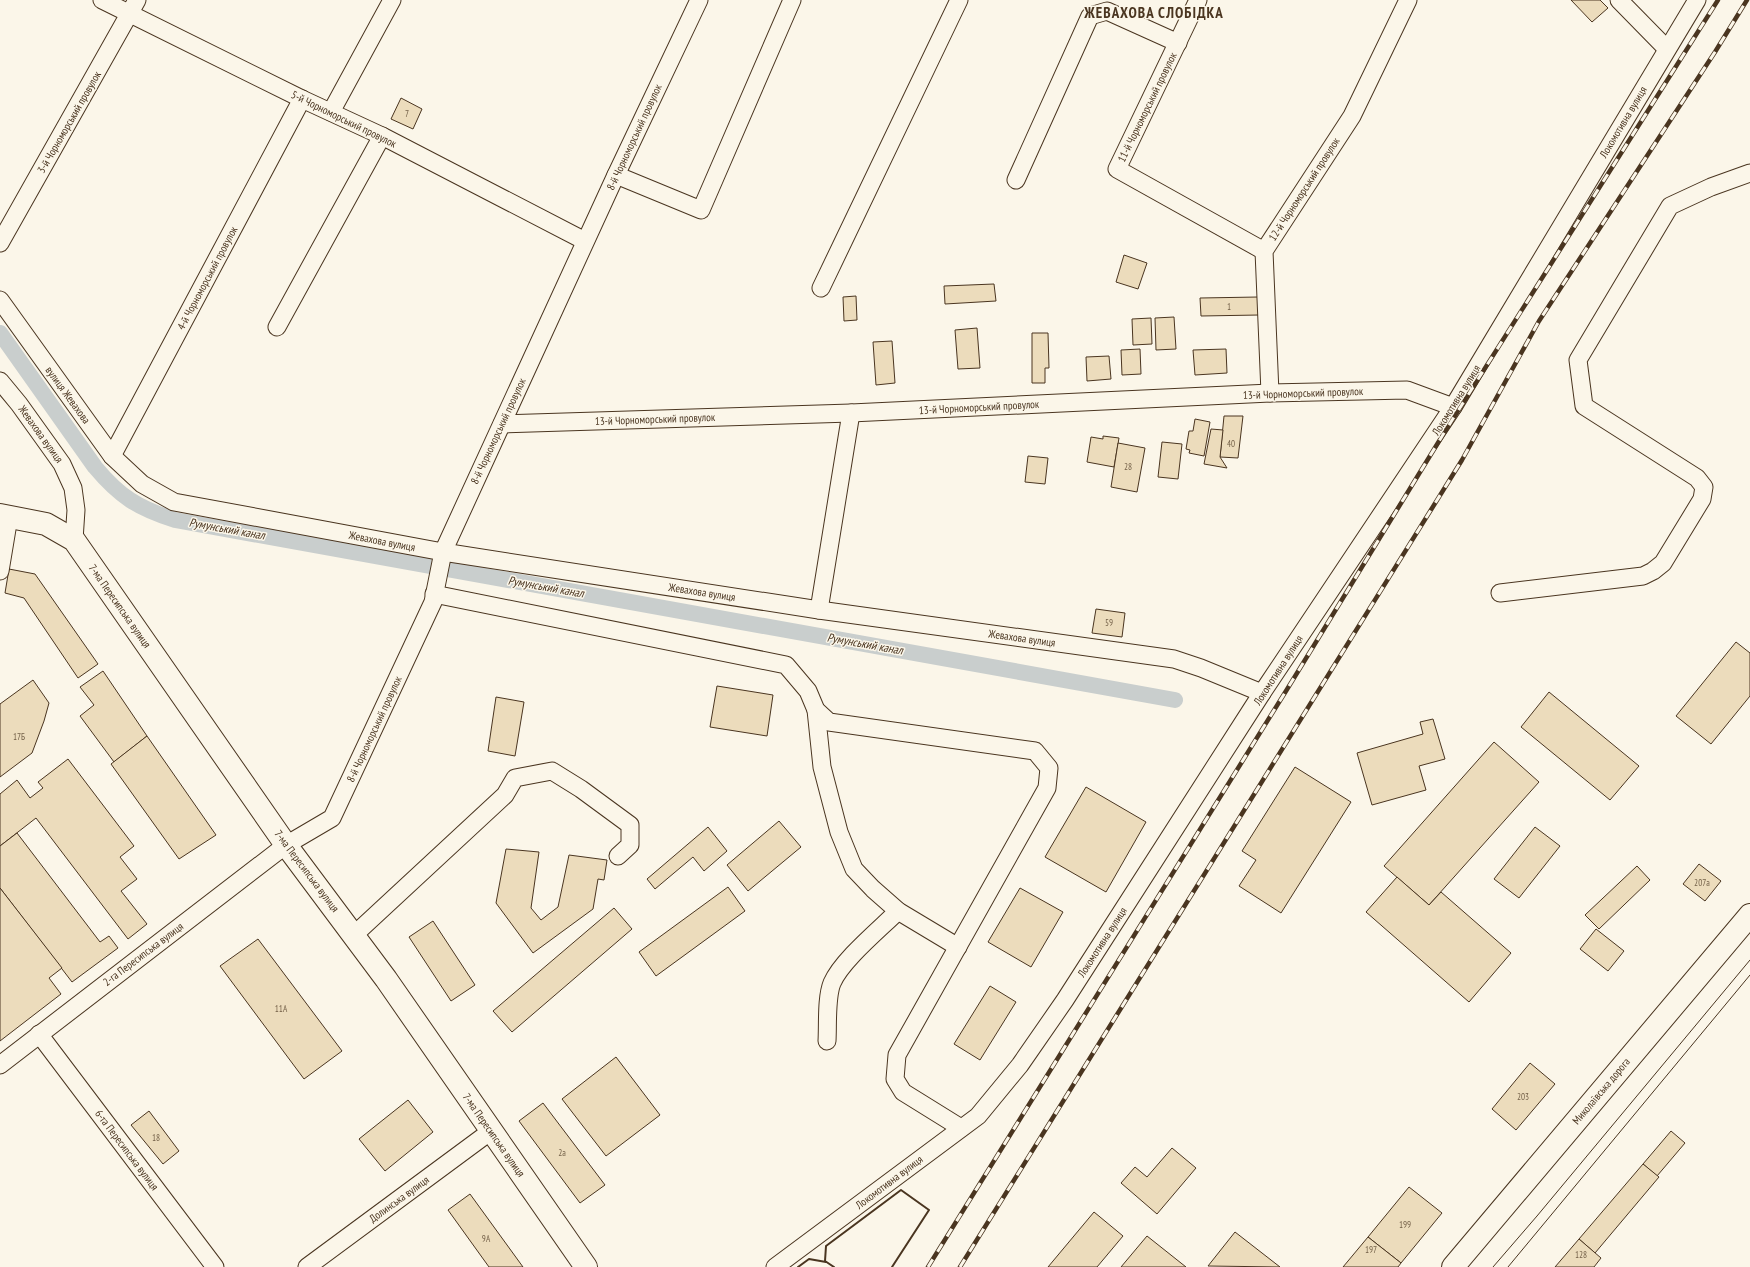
<svg xmlns="http://www.w3.org/2000/svg" width="1750" height="1267" font-family="'PT Sans Narrow',sans-serif">
<rect width="100%" height="100%" fill="#fbf6e9"/>
<g fill="none" stroke-linecap="round" stroke-linejoin="round">
<path stroke="#c9cecd" stroke-width="16" d="M0,333L95,467C120,497 138,508 175,520L1175,700"/>
</g>
<g fill="#ecdcbc" stroke="#4a3520">
<path d="M1571,0H1600L1608,8L1592,22Z"/>
<path d="M401,98L422,109L413,129L391,119Z"/>
<path d="M1124,255L1147,263L1138,289L1116,282Z"/>
<path d="M994,284L996,301L945,304L944,286Z"/>
<path d="M856,296L857,320L844,321L843,297Z"/>
<path d="M1258,297L1259,315L1201,316L1200,298Z"/>
<path d="M1174,317L1176,349L1156,350L1155,318Z"/>
<path d="M1151,318L1152,344L1133,345L1132,319Z"/>
<path d="M977,328L980,368L958,369L955,330Z"/>
<path d="M1032,333H1048L1049,368H1045V383H1032Z"/>
<path d="M892,341L895,383L876,385L873,342Z"/>
<path d="M1140,349L1141,374L1122,375L1121,350Z"/>
<path d="M1226,349L1227,373L1195,375L1193,350Z"/>
<path d="M1109,356L1111,379L1087,381L1086,357Z"/>
<path d="M1224,416H1243L1238,458L1220,457Z"/>
<path d="M1195,419L1210,422L1204,456L1189,453L1190,450L1186,449L1189,431H1193Z"/>
<path d="M1211,429L1223,430L1220,457L1227,468L1204,464Z"/>
<path d="M1103,436L1119,438L1114,467L1087,462L1091,437L1103,439Z"/>
<path d="M1162,442L1182,444L1178,479L1158,477Z"/>
<path d="M1118,443L1145,448L1137,492L1111,487Z"/>
<path d="M1028,456L1048,458L1045,484L1025,482Z"/>
<path d="M9,569L35,574L98,664L78,678L24,598L5,593Z"/>
<path d="M1096,609L1125,613L1122,637L1092,633Z"/>
<path d="M1736,642L1750,653V696L1711,744L1676,716Z"/>
<path d="M103,671L147,736L114,762L80,716L94,705L80,687Z"/>
<path d="M33,680L49,703L44,721L32,753L0,777V704Z"/>
<path d="M717,686L773,695L767,736L710,727Z"/>
<path d="M1549,692L1639,766L1610,800L1521,727Z"/>
<path d="M496,697L524,702L515,756L488,751Z"/>
<path d="M1433,719L1445,759L1419,766L1426,790L1372,805L1357,753L1423,734L1420,722Z"/>
<path d="M147,736L216,835L179,859L111,764Z"/>
<path d="M1494,742L1539,782L1429,905L1384,866Z"/>
<path d="M68,759L134,846L120,857L137,879L121,891L147,924L128,939L36,818L0,846V794L17,780L30,798L43,788L38,782Z"/>
<path d="M1295,767L1351,802L1281,913L1239,886L1256,860L1242,851Z"/>
<path d="M1086,787L1146,822L1106,892L1045,857Z"/>
<path d="M779,821L801,847L748,891L727,865Z"/>
<path d="M708,827L727,851L704,871L693,857L655,889L647,879Z"/>
<path d="M1535,827L1560,846L1519,898L1494,879Z"/>
<path d="M17,833L100,942L109,936L118,948L72,982L0,888V846Z"/>
<path d="M506,849L539,852L531,908L541,920L558,907L569,855L607,860L604,880L598,879L593,909L533,953L496,903Z"/>
<path d="M1699,864L1721,881L1705,901L1683,884Z"/>
<path d="M1637,866L1650,880L1599,929L1585,915Z"/>
<path d="M1397,877L1429,905L1441,892L1511,953L1469,1002L1366,912Z"/>
<path d="M728,887L745,911L656,976L639,952Z"/>
<path d="M0,888L62,968L49,978L61,994L0,1041Z"/>
<path d="M1020,888L1063,912L1031,967L988,942Z"/>
<path d="M614,908L632,929L512,1032L493,1011Z"/>
<path d="M433,921L475,985L451,1001L409,937Z"/>
<path d="M1596,929L1624,951L1608,971L1580,949Z"/>
<path d="M258,939L342,1051L304,1079L220,966Z"/>
<path d="M990,986L1016,1002L980,1060L954,1044Z"/>
<path d="M616,1057L660,1115L606,1156L562,1099Z"/>
<path d="M1530,1063L1555,1084L1516,1130L1492,1109Z"/>
<path d="M408,1100L433,1132L385,1171L359,1139Z"/>
<path d="M543,1103L605,1185L580,1203L519,1121Z"/>
<path d="M149,1111L179,1151L163,1164L131,1125Z"/>
<path d="M1671,1131L1685,1143L1657,1176L1643,1164Z"/>
<path d="M1172,1148L1196,1168L1157,1214L1121,1183L1135,1167L1147,1177Z"/>
<path d="M1643,1164L1659,1177L1595,1253L1579,1239Z"/>
<path d="M1409,1187L1442,1213L1401,1263L1368,1237Z"/>
<path d="M470,1194L523,1267H489L448,1210Z"/>
<path d="M1094,1212L1123,1236L1097,1267H1048Z"/>
<path d="M1235,1232L1280,1267L1208,1266Z"/>
<path d="M1147,1236L1186,1267H1121Z"/>
<path d="M1368,1237L1401,1263L1398,1267H1343Z"/>
<path d="M1579,1239L1601,1258L1594,1267H1555Z"/>
</g>
<g fill="none" stroke-linecap="round" stroke-linejoin="round">
<g stroke="#4a3520" stroke-width="19">
<g id="minor">
<path d="M102,0L302,99L382,136L585,241"/>
<path d="M1198,0L1117,169L1264,251"/>
<path d="M1619,0L1666,48"/>
<path d="M331,112L392,0"/>
<path d="M616,175L701,210L792,0"/>
<path d="M1016,180L1090,16L1107,11L1178,43"/>
<path d="M0,243L137,0"/>
<path d="M821,288L959,0"/>
<path d="M0,300L112,456L142,484L174,502L443,552L819,610L1174,659L1201,668L1262,693"/>
<path d="M277,327L382,136"/>
<path d="M0,381L19,404L62,464L73,488L76,510L74,540"/>
<path d="M1270,393L1264,251L1352,116L1408,0"/>
<path d="M502,424L851,413L1270,393L1407,390L1453,407"/>
<path d="M112,456L302,99"/>
<path d="M0,571L9,517"/>
<path d="M1500,593L1643,576L1653,571L1663,563L1702,499L1704,487L1697,478L1584,406L1578,360L1670,206L1711,187L1750,173"/>
<path d="M434,594L786,665L808,691L816,710L829,722L1035,751L1049,768L1047,788L897,1055L895,1079L903,1092L961,1128"/>
<path d="M819,610L851,413"/>
<path d="M816,710L822,767L839,832L854,869L873,889L898,911L958,947"/>
<path d="M354,935L505,795L515,778L552,771L581,789L630,825V845L618,856"/>
<path d="M39,1034L215,1267"/>
<path d="M827,1041C828,1025 826,998 832,983C842,960 880,929 898,911"/>
<path d="M0,1065L286,845L332,818L433,602L443,552L616,175L699,0"/>
<path d="M307,1267L491,1131"/>
<path d="M775,1267L978,1116L1020,1065L1065,1000L1262,693L1453,407L1697,0"/>
</g>
</g>
<g stroke="#4a3520" stroke-width="24">
<g id="major">
<path d="M0,515L46,524L74,540L286,845L386,979L586,1267"/>
<path d="M1453,1267L1750,915"/>
</g>
</g>
<use href="#minor" stroke="#fbf6e9" stroke-width="17"/>
<use href="#major" stroke="#fbf6e9" stroke-width="22"/>
<g stroke="#4a3520" stroke-width="1">
<path d="M1493,1267L1537,1216L1750,960"/>
<path d="M1508,1267L1750,975"/>
</g>
<g stroke="#4a3520" stroke-width="4.5">
<g id="rail">
<path d="M928,1267L1286,691L1444,433L1718,0"/>
<path d="M960,1267L1462,460L1539,321L1715,52L1747,0"/>
</g>
</g>
<use href="#rail" stroke="#fbf6e9" stroke-width="3" stroke-dasharray="9" stroke-linecap="butt"/>
<g stroke="#4a3520" stroke-width="2">
<path d="M798,1267L809,1259L826,1262"/>
<path d="M834,1267L825,1261L826,1246L901,1190L929,1210L892,1267"/>
</g>
</g>
<g text-anchor="middle" stroke-width="3" stroke-linejoin="round" paint-order="stroke">
<g font-size="9" fill="#725f47">
<text x="407" y="117">7</text>
<text x="1229" y="310">1</text>
<text x="1231" y="447">40</text>
<text x="1128" y="470">28</text>
<text x="1109" y="626">59</text>
<text x="19" y="740">17Б</text>
<text x="1702" y="886">207а</text>
<text x="281" y="1012">11А</text>
<text x="1523" y="1100">203</text>
<text x="156" y="1141">18</text>
<text x="562" y="1156">2а</text>
<text x="1405" y="1228">199</text>
<text x="486" y="1242">9А</text>
<text x="1371" y="1253">197</text>
<text x="1581" y="1258">128</text>
</g>
<g font-size="11" fill="#4a3520" stroke="#fbf6e9">
<text transform="translate(1147 107) rotate(-64)" y="4">11-й Чорноморський провулок</text>
<text transform="translate(344 119) rotate(26)" y="4">5-й Чорноморський провулок</text>
<text transform="translate(69 122) rotate(-60)" y="4">3-й Чорноморський провулок</text>
<text transform="translate(1623 122) rotate(-59)" y="4">Локомотивна вулиця</text>
<text transform="translate(634 137) rotate(-65)" y="4">8-й Чорноморський провулок</text>
<text transform="translate(1304 189) rotate(-57)" y="4">12-й Чорноморський провулок</text>
<text transform="translate(207 278) rotate(-62)" y="4">4-й Чорноморський провулок</text>
<text transform="translate(1303 393) rotate(-2)" y="4">13-й Чорноморський провулок</text>
<text transform="translate(68 395) rotate(54)" y="4">вулиця Жевахова</text>
<text transform="translate(1456 400) rotate(-58)" y="4">Локомотивна вулиця</text>
<text transform="translate(979 407) rotate(-3)" y="4">13-й Чорноморський провулок</text>
<text transform="translate(655 419) rotate(-2)" y="4">13-й Чорноморський провулок</text>
<text transform="translate(498 431) rotate(-65)" y="4">8-й Чорноморський провулок</text>
<text transform="translate(41 434) rotate(54)" y="4">Жевахова вулиця</text>
<text transform="translate(382 541) rotate(11)" y="4">Жевахова вулиця</text>
<text transform="translate(702 592) rotate(9)" y="4">Жевахова вулиця</text>
<text transform="translate(120 606) rotate(55)" y="4">7-ма Пересипська вулиця</text>
<text transform="translate(1022 638) rotate(8)" y="4">Жевахова вулиця</text>
<text transform="translate(1278 670) rotate(-57)" y="4">Локомотивна вулиця</text>
<text transform="translate(374 729) rotate(-65)" y="4">8-й Чорноморський провулок</text>
<text transform="translate(307 871) rotate(53)" y="4">7-ма Пересипська вулиця</text>
<text transform="translate(1102 942) rotate(-57)" y="4">Локомотивна вулиця</text>
<text transform="translate(143 954) rotate(-37)" y="4">2-га Пересипська вулиця</text>
<text transform="translate(1601 1091) rotate(-50)" y="4">Миколаївська дорога</text>
<text transform="translate(494 1135) rotate(55)" y="4">7-ма Пересипська вулиця</text>
<text transform="translate(127 1150) rotate(53)" y="4">6-та Пересипська вулиця</text>
<text transform="translate(889 1182) rotate(-37)" y="4">Локомотивна вулиця</text>
<text transform="translate(399 1199) rotate(-36)" y="4">Долинська вулиця</text>
</g>
<g font-size="12" font-style="italic" fill="#4a3520" stroke="#fbf6e9">
<text transform="translate(227 529) rotate(10)" y="4">Румунський канал</text>
<text transform="translate(546 587) rotate(10)" y="4">Румунський канал</text>
<text transform="translate(865 644) rotate(10)" y="4">Румунський канал</text>
</g>
<g font-size="15" font-weight="bold" letter-spacing="1" fill="#4a3520" stroke="#fbf6e9">
<text x="1154" y="18">ЖЕВАХОВА СЛОБІДКА</text>
</g>
</g>
</svg>
